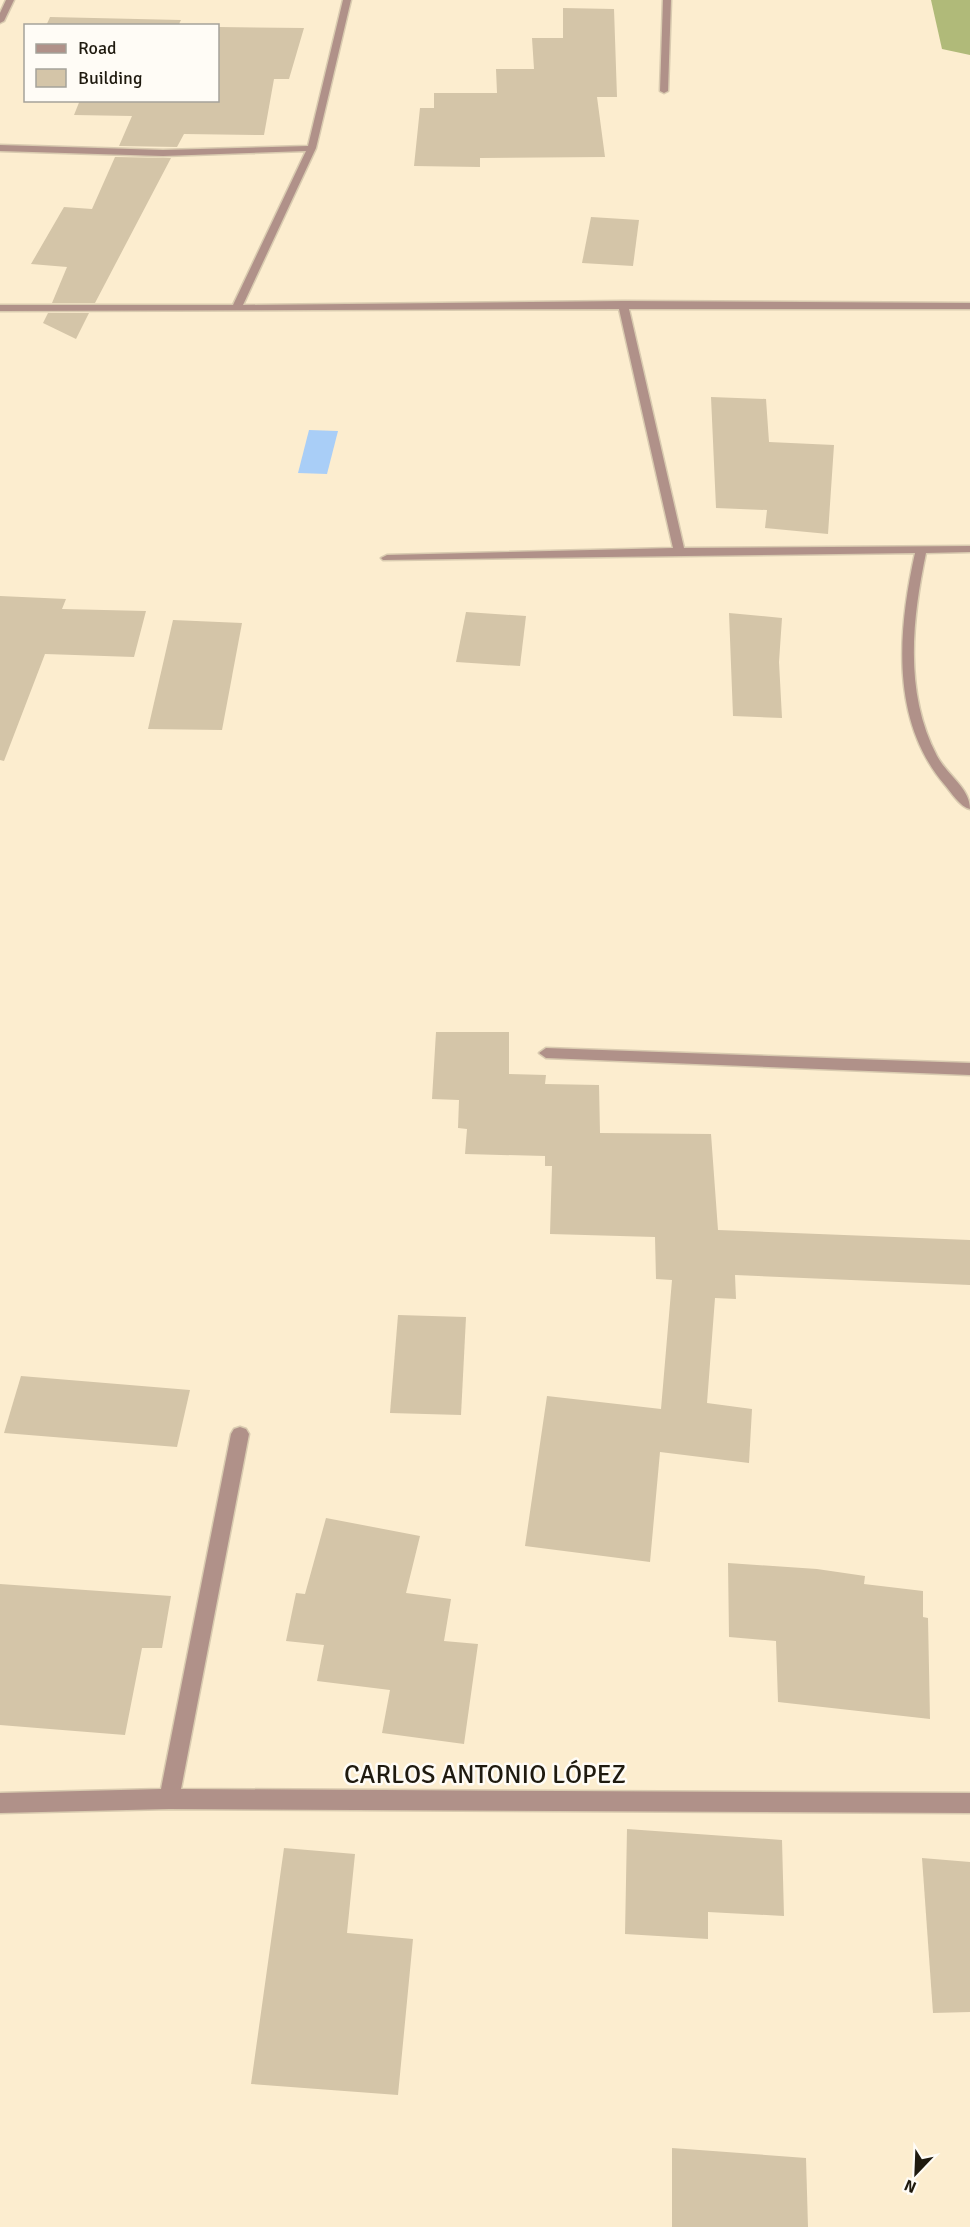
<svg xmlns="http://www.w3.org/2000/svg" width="970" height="2227" font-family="Signika,sans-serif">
<rect width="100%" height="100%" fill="#fcedcf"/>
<path fill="#b0ba79" d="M931,0H970V55L942,49Z"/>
<path fill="#a9cef7" d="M309,430L338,431L327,474L298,473Z"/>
<g fill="#d4c5a8">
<path d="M563,8L614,9L617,97H597L605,157L480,158V167L414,166L420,108H434V93H497L496,69H534L532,38H563Z"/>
<path d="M50,17L181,20L178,26H46Z"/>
<path d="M218,27L304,28L289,79H274L264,135L184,134L177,147L119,146L132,116L74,115L80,100H218Z"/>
<path d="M115,157L171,158L95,303H52L67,267L31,264L64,207L92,209Z"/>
<path d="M591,217L639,220L633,266L582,263Z"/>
<path d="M48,313H89L76,339L43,323Z"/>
<path d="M711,397L766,399L769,442L834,445L828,534L765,528L767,510L716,508Z"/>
<path d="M0,596L66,599L62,609L146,611L134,657L45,654L4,761L0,760Z"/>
<path d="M466,612L526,616L520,666L456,662Z"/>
<path d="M729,613L782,618L779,662L782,718L733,716Z"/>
<path d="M173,620L242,623L222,730L148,729Z"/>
<path d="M436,1032H509V1074L546,1075L545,1084L599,1085L600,1133L711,1134L718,1230L970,1240V1285L735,1275L736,1299L715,1298L707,1403L752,1409L749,1463L660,1452L650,1562L525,1546L547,1396L661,1409L672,1280L656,1279L655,1237L550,1234L552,1166H545V1156L465,1154L467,1129L458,1128L459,1100L432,1099Z"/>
<path d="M398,1315L466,1317L461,1415L390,1413Z"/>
<path d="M21,1376L190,1390L177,1447L4,1433Z"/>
<path d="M326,1518L420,1536L406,1593L451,1599L444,1641L478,1644L464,1744L382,1733L390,1690L317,1681L324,1645L286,1641L296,1593L305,1594Z"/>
<path d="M728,1563L817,1569L865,1576L864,1584L923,1591V1617L928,1618L930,1719L778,1702L776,1641L729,1637Z"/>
<path d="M0,1584L171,1596L162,1648H142L125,1735L0,1725Z"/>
<path d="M627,1829L782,1840L784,1916L708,1912V1939L625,1934Z"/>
<path d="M284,1848L355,1854L347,1933L413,1939L398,2095L251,2084Z"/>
<path d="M922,1858L970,1862V2012L933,2013Z"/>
<path d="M672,2148L806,2158L808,2227H672Z"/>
</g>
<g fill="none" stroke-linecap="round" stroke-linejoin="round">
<g stroke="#d9cbb0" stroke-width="3">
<path id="lane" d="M663,0H671L668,91L664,93L660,91Z"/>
</g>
<g stroke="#d9cbb0" stroke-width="3">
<g id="street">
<path d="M6,0H14L4,21L0,23V13Z"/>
<path d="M343,0H351L316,148L243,305L623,301L970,303V309H629L684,548L970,546V552L926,553C912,620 904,693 937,756C947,775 970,788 970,809C960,807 951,792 944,784C890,720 898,630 915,553L383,560L381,558L387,555L673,548L619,309L0,311V305H233L306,151L163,156L0,151V145L163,150L308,146Z"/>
<path d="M546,1048L970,1063V1075L546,1058L539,1053Z"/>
<path d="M240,1427L246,1429L249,1434L181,1789L970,1793V1813L169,1809L0,1813V1793L161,1789L231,1434L234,1429Z"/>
</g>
</g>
<use href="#lane" fill="#b09189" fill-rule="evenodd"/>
<use href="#street" fill="#b09189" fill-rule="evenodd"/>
</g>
<g text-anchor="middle" stroke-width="5" stroke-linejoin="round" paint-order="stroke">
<g font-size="26" fill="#1f1a0f" stroke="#fffcf6">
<text x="485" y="1783">CARLOS ANTONIO LÓPEZ</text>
</g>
</g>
<rect x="24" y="24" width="195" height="78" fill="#fffcf6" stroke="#a5a29a" stroke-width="1.5"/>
<rect x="36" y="44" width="30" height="9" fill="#b09189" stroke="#a5a29a" stroke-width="1.5"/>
<text x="78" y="54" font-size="18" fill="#1f1a0f">Road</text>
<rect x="36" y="69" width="30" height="18" fill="#d4c5a8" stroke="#a5a29a" stroke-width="1.5"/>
<text x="78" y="84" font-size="18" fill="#1f1a0f">Building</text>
<g transform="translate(916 2173) rotate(203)" stroke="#fffcf6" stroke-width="4.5" paint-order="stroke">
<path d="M0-4.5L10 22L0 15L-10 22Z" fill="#1f1a0f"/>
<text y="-9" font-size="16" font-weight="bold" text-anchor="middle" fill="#1f1a0f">N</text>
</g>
</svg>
